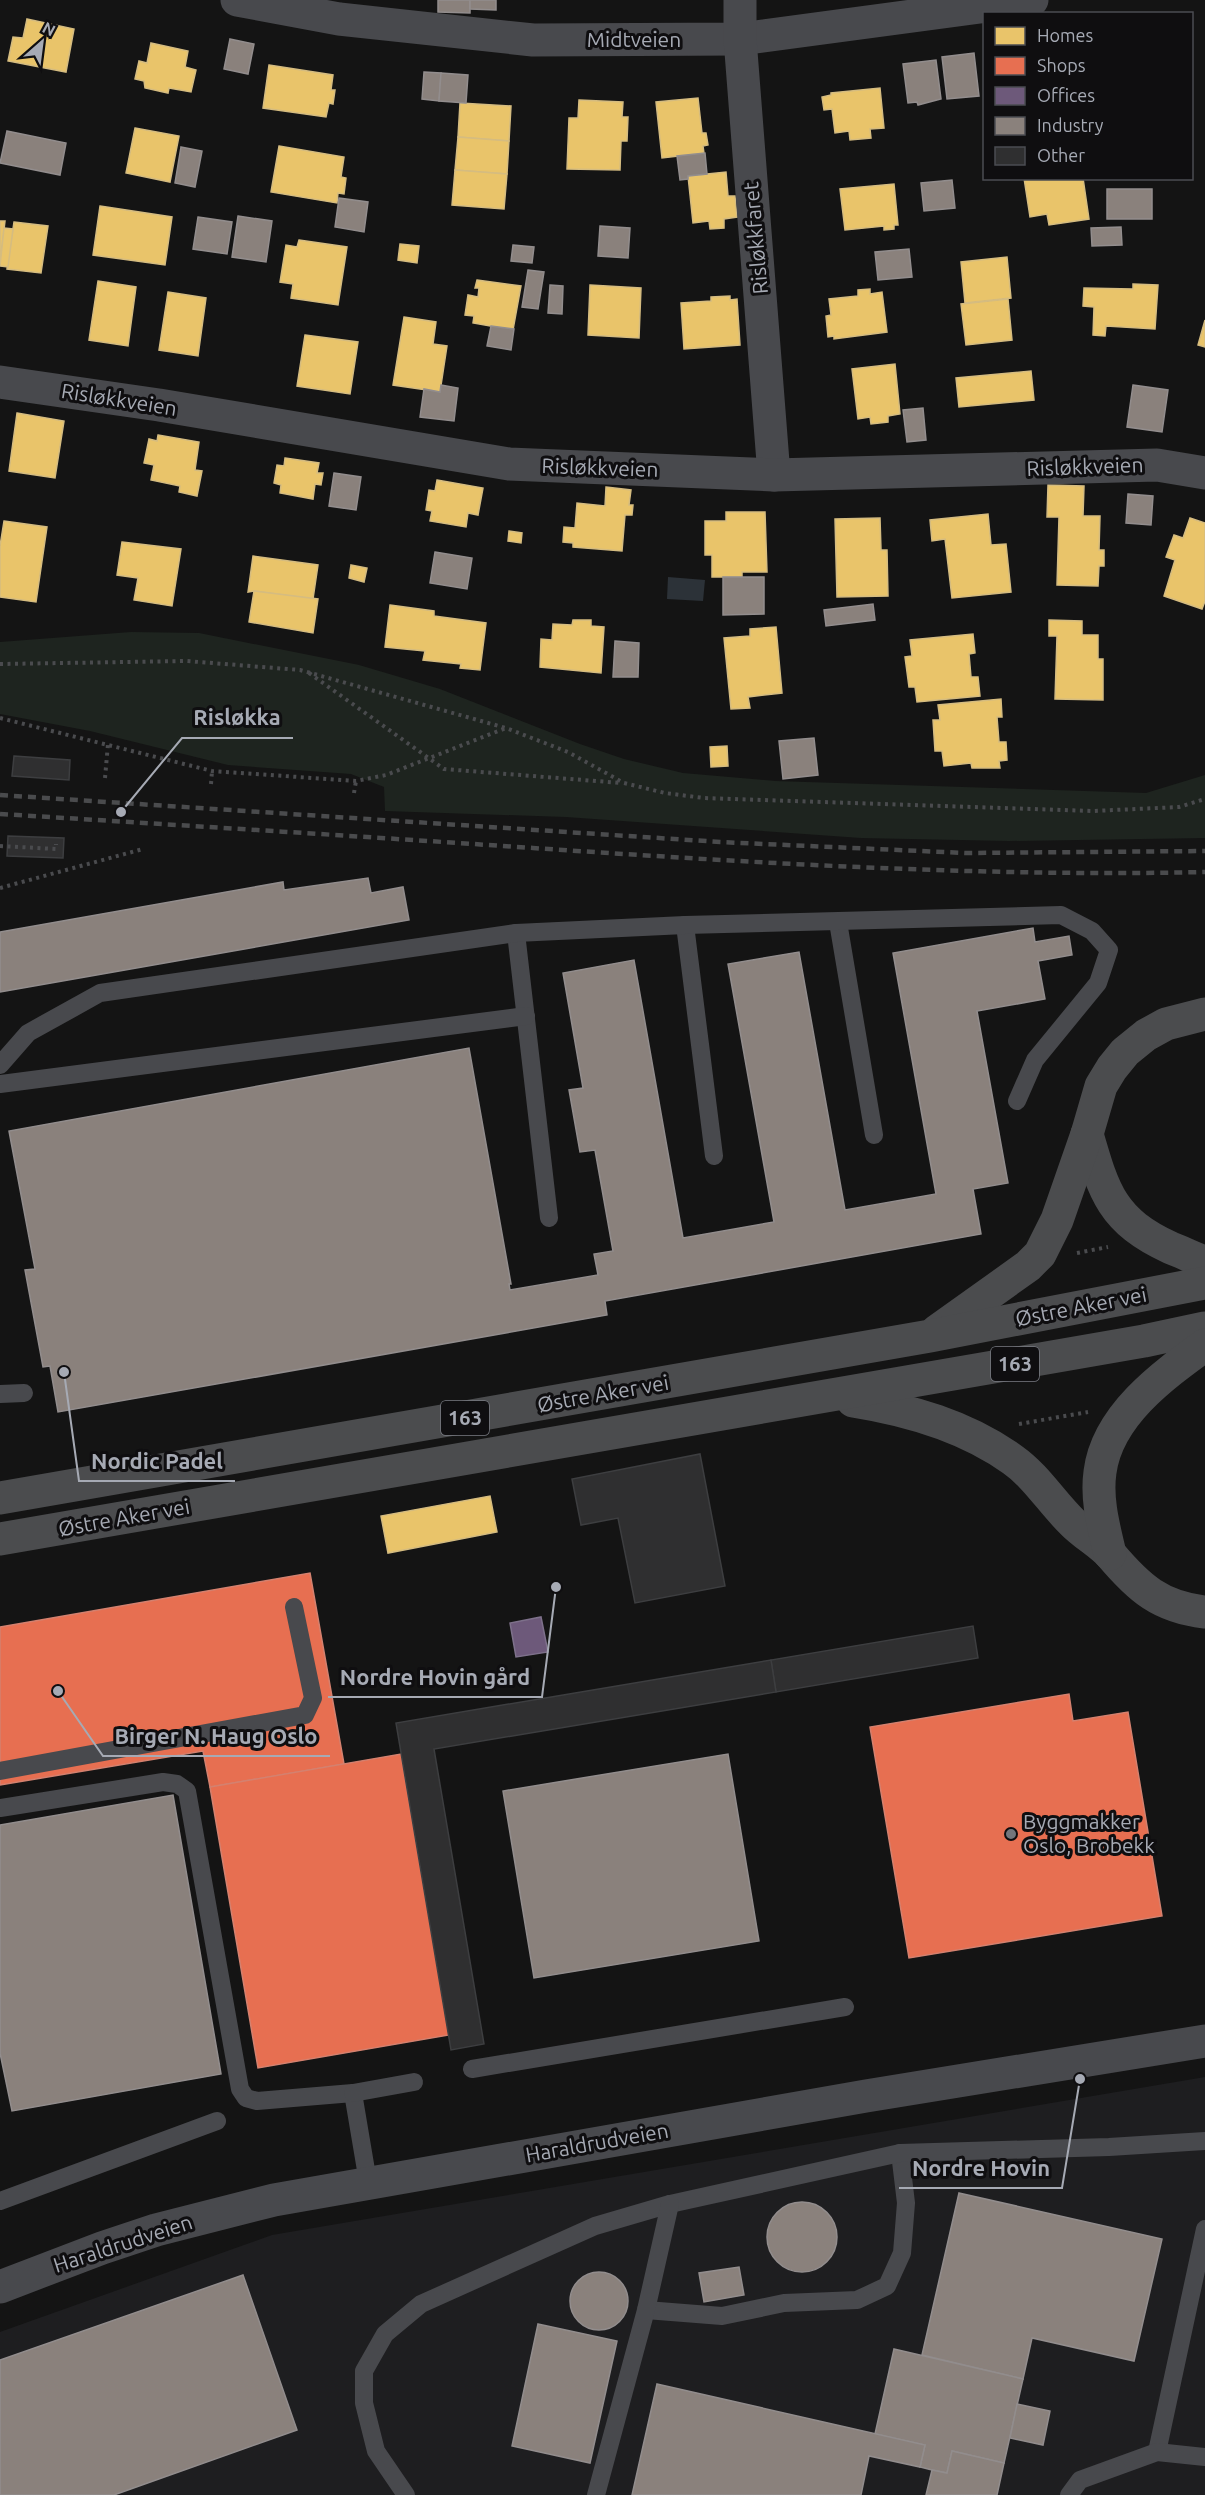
<svg xmlns="http://www.w3.org/2000/svg" width="1205" height="2495" font-family="Ubuntu,sans-serif">
<rect width="100%" height="100%" fill="#141414"/>
<path fill="#1e1e20" d="M1205,2077V2495H0V2332L272,2235Z"/>
<path fill="#1e241f" d="M131,632L199,633L359,665L440,689L580,744L624,759L683,773L775,781L1146,793L1205,775V838L1009,841L861,838L566,817L385,811L384,787L351,774L228,765L90,731L0,714V642Z"/>
<path fill="#2c3238" d="M668,577L705,580L703,601L667,599Z"/>
<g fill="#e9c46a" stroke="#d5bc80" stroke-width="1.5">
<path d="M27,19L74,29L66,72L8,61L13,37L23,38Z"/>
<path d="M151,43L188,51L185,67L196,70L191,92L169,88L168,93L145,88L144,81L135,79L139,61L147,63Z"/>
<path d="M269,65L333,75L331,90H335L333,104L329,103L326,117L263,108Z"/>
<path d="M880,88L884,128L870,129L871,138L850,140L849,131L835,133L832,109L824,110L822,97L831,95V93Z"/>
<path d="M698,98L702,133H706L708,145L703,146L704,153L662,158L656,102Z"/>
<path d="M579,100L623,102L622,117H628L627,141H621L620,170L567,169L569,118H578Z"/>
<path d="M460,103L511,106L509,141L458,137Z"/>
<path d="M135,128L179,136L170,182L126,173Z"/>
<path d="M458,137L509,141L507,174L455,170Z"/>
<path d="M279,146L344,157L341,177L346,178L344,194L338,193L337,203L271,192Z"/>
<path d="M455,170L507,174L504,209L452,205Z"/>
<path d="M726,172L728,196H735L737,217L724,219V228L710,229L709,221L693,223L688,176Z"/>
<path d="M1024,178H1083L1089,219L1049,225L1047,214L1030,217Z"/>
<path d="M894,184L898,225H894V229L884,230V226L845,230L840,189Z"/>
<path d="M100,206L172,217L165,265L93,255Z"/>
<path d="M0,221H5L0,263Z"/>
<path d="M14,222L48,226L41,273L7,269Z"/>
<path d="M4,228L13,229L8,267L0,266Z"/>
<path d="M299,240L347,247L338,305L291,298L293,284L280,282L286,245L297,247Z"/>
<path d="M400,244L419,246L417,263L398,260Z"/>
<path d="M1007,257L1011,298L965,303L961,262Z"/>
<path d="M477,280L521,286L513,330L473,323L474,316L465,315L468,295L478,297L479,288H475Z"/>
<path d="M98,281L136,287L128,346L89,340Z"/>
<path d="M1133,284L1158,285L1155,329L1106,326L1105,336L1093,335L1094,307L1083,306L1084,288L1133,289Z"/>
<path d="M590,285L641,288L639,338L588,335Z"/>
<path d="M870,289V294L882,292L887,332L834,339V336L828,337L826,316L831,315L829,299L858,296V290Z"/>
<path d="M168,292L206,298L198,356L159,350Z"/>
<path d="M730,296V300L737,299L740,345L684,349L681,303L711,301V297Z"/>
<path d="M1008,299L1012,340L966,345L961,304Z"/>
<path d="M404,317L436,322L433,344L447,346L440,392L393,385Z"/>
<path d="M1205,320V347L1198,345Z"/>
<path d="M305,335L358,342L350,394L297,386Z"/>
<path d="M895,364L900,414L888,416V422L871,424L870,417L858,419L852,369Z"/>
<path d="M1031,371L1034,400L959,407L956,378Z"/>
<path d="M17,413L64,421L55,478L9,471Z"/>
<path d="M158,435L199,442L195,470L202,471L197,496L179,492L180,486L151,480L154,465L144,463L149,439L157,441Z"/>
<path d="M285,458L319,463L317,473H323L321,485L315,484L313,499L280,493L281,485L274,483L277,465L284,466Z"/>
<path d="M437,480L483,488L478,515L468,513L466,527L430,521L432,511L426,510L429,490L435,491Z"/>
<path d="M1048,485L1084,486L1083,516H1100L1099,550H1104V566H1099L1098,586L1057,585L1059,517H1047Z"/>
<path d="M606,487L631,490L629,505H633L632,515H625L622,551L573,547V543L563,542L564,527L575,528L577,503L605,506Z"/>
<path d="M726,512H765L767,572H742V577H712V555H705V521H726Z"/>
<path d="M988,514L991,545L1006,544L1011,592L952,598L945,539L932,541L930,520Z"/>
<path d="M880,518L881,550H887L888,596L837,597L835,519Z"/>
<path d="M1190,518L1205,523V601L1202,609L1164,596L1175,560L1166,557L1174,535L1183,538Z"/>
<path d="M4,521L47,527L36,602L0,597V546Z"/>
<path d="M509,531L522,533L521,543L508,541Z"/>
<path d="M122,542L181,549L172,606L134,600L138,578L117,575Z"/>
<path d="M253,556L318,565L313,599L254,591L248,592Z"/>
<path d="M351,565L367,568L364,582L349,578Z"/>
<path d="M254,591L318,599L313,633L249,622Z"/>
<path d="M390,605L434,611V616L486,623L480,670L460,668L461,664L423,660L425,651L385,647Z"/>
<path d="M573,620H591V626L604,627L601,673L540,667L541,639L552,640L553,624L572,625Z"/>
<path d="M1049,620L1082,621V635H1098V659H1103V700L1055,699L1057,636H1049Z"/>
<path d="M776,627L782,693L748,697L750,708L731,709L724,638L750,636V629Z"/>
<path d="M973,634L975,653L969,654L971,677H978L980,696L917,702L915,687H909L905,657L912,656L910,640Z"/>
<path d="M1001,699L1002,717H997L999,742H1006L1007,760L999,761L1000,768H972L971,763L944,766L942,751H935L933,720H940L938,705Z"/>
<path d="M727,746L728,766L711,767L710,747Z"/>
<path d="M490,1496L497,1532L388,1553L381,1516Z"/>
</g>
<g fill="#e76f51" stroke="#d4816f" stroke-width="1.5">
<path d="M310,1573L344,1764L210,1787L203,1751L0,1785V1627Z"/>
<path d="M1069,1694L1073,1721L1128,1712L1162,1916L909,1958L870,1727Z"/>
<path d="M401,1754L449,2035L258,2068L210,1787Z"/>
</g>
<path fill="#6d597a" stroke="#7e718b" stroke-width="1.5" d="M541,1617L548,1652L516,1657L510,1623Z"/>
<g fill="#8a817c" stroke="#928d8d" stroke-width="1.5">
<path d="M438,0H470V13L438,12Z"/>
<path d="M470,0H496V10L470,9Z"/>
<path d="M230,39L254,44L248,74L224,69Z"/>
<path d="M974,53L979,96L947,99L942,57Z"/>
<path d="M936,60L941,99L918,105L917,102L908,103L903,64Z"/>
<path d="M424,72L441,73L439,101L422,99Z"/>
<path d="M441,73L468,75L466,103L439,101Z"/>
<path d="M7,131L66,143L60,175L0,163Z"/>
<path d="M181,147L202,151L195,187L175,183Z"/>
<path d="M705,153L707,174L688,176V179L680,180L677,156Z"/>
<path d="M952,180L955,208L924,211L921,183Z"/>
<rect x="1107" y="189" width="45" height="30"/>
<path d="M339,198L368,202L364,232L335,227Z"/>
<path d="M238,216L272,221L266,262L232,257Z"/>
<path d="M198,217L232,222L227,254L193,249Z"/>
<path d="M600,226L630,228L628,258L598,256Z"/>
<path d="M1121,227L1122,245L1092,246L1091,228Z"/>
<path d="M513,245L534,247L532,263L511,261Z"/>
<path d="M909,249L912,277L878,280L875,252Z"/>
<path d="M528,270L544,272L538,309L522,307Z"/>
<path d="M550,285L563,286L562,314L548,313Z"/>
<path d="M491,326L514,329L511,350L487,346Z"/>
<path d="M441,385L458,388L454,421L420,417L424,389L440,392Z"/>
<path d="M1133,385L1168,390L1162,432L1127,427Z"/>
<path d="M923,408L926,440L907,442L903,410Z"/>
<path d="M334,473L361,477L356,510L329,506Z"/>
<path d="M1128,494L1153,496L1151,525L1126,523Z"/>
<path d="M435,552L472,558L467,589L430,583Z"/>
<path d="M723,577H764V614L723,615Z"/>
<path d="M873,604L875,620L826,626L824,610Z"/>
<path d="M615,641L639,643L638,677H613Z"/>
<path d="M814,738L818,775L783,779L779,741Z"/>
<path d="M368,878L371,893L403,887L409,920L0,992V932L283,882L284,890Z"/>
<path d="M1033,928L1035,942L1069,936L1072,955L1038,961L1045,999L977,1011L1008,1183L973,1189L981,1234L605,1301L607,1315L58,1412L50,1366L43,1367L25,1270L35,1269L9,1131L469,1048L511,1284H509L510,1290L598,1275L594,1254L613,1251L595,1150L580,1152L569,1090L583,1088L563,973L634,960L683,1238L774,1222L728,964L799,952L845,1210L936,1194L893,953Z"/>
<path d="M728,1754L759,1941L534,1978L503,1791Z"/>
<path d="M173,1795L221,2074L12,2111L0,2053V1825Z"/>
<path d="M959,2193L1162,2239L1134,2361L1032,2338L1023,2379L922,2355Z"/>
<circle cx="802" cy="2237" r="35"/>
<path d="M739,2267L744,2295L704,2302L699,2273Z"/>
<circle cx="599" cy="2301" r="29"/>
<path d="M243,2275L297,2430L114,2495H0V2360Z"/>
<path d="M538,2324L617,2341L590,2463L512,2446Z"/>
<path d="M894,2349L1023,2379L1004,2463L952,2451L947,2473L932,2470L920,2467L925,2445L875,2434Z"/>
<path d="M657,2384L925,2445L920,2467L869,2456L861,2495H632Z"/>
<path d="M1017,2404L1050,2411L1043,2445L1010,2438Z"/>
<path d="M952,2451L1004,2463L997,2495H926L932,2470L947,2473Z"/>
</g>
<g fill="#2f2f30" stroke="#3d3e40" stroke-width="1.5">
<path d="M14,756L70,760L69,780L12,776Z"/>
<path d="M8,836L64,838L63,858L7,856Z"/>
<path d="M700,1454L725,1586L635,1603L618,1518L581,1525L572,1479Z"/>
<path d="M973,1626L978,1658L776,1692L771,1660Z"/>
<path d="M771,1660L776,1692L434,1749L484,2044L451,2050L396,1723Z"/>
</g>
<g fill="none" stroke-linecap="round" stroke-linejoin="round">
<g stroke="#4a4b4e" stroke-width="4" stroke-dasharray="3 4.5" stroke-linecap="butt">
<path d="M0,664L187,661L300,670L506,728L568,752L624,783L665,793L704,798L1093,811L1179,807L1205,799"/>
<path d="M309,673L444,769L621,783"/>
<path d="M0,718L212,771L356,781L386,775L506,728"/>
<path d="M105,778L108,744"/>
<path d="M211,784L212,771"/>
<path d="M354,793L356,781"/>
<path d="M0,846L56,849V844"/>
<path d="M0,888L143,849"/>
<path d="M1077,1253L1108,1247"/>
<path d="M1019,1424L1088,1412"/>
</g>
<g stroke="#48494d" stroke-width="18">
<path d="M838,922L874,1135"/>
<path d="M685,925L714,1156"/>
<path d="M516,933L549,1218"/>
<path d="M0,1065L28,1033L100,993L516,933L685,925L1061,915L1092,931L1109,950L1098,983L1035,1060L1017,1101"/>
<path d="M0,1084L526,1016"/>
<path d="M0,1394L24,1393"/>
<path d="M0,1771L305,1715L313,1698L294,1607"/>
<path d="M0,1808L163,1782L177,1784L187,1791L240,2089L246,2098L257,2101L353,2093L368,2182"/>
<path d="M472,2069L845,2007"/>
<path d="M353,2093L414,2082"/>
<path d="M0,2201L217,2121"/>
<path d="M646,2310L722,2316L784,2303L857,2300L887,2286L902,2253L906,2203L900,2153"/>
<path d="M1157,2452L1205,2229"/>
<path d="M406,2495L376,2451L364,2403V2371L385,2334L421,2304L595,2226L670,2204L900,2153L1109,2147L1205,2141"/>
<path d="M596,2495L646,2310L670,2204"/>
<path d="M1069,2495L1080,2480L1157,2452L1205,2457"/>
</g>
<g stroke="#48494d" stroke-width="33">
<path d="M237,0L339,19L533,40L740,39L1032,0"/>
<path d="M740,0V39L774,475"/>
<path d="M0,382L159,405L509,464L774,475L1157,465L1205,473"/>
</g>
<path stroke="#48494d" stroke-width="33" d="M0,2287L102,2248L156,2230L274,2200L866,2096L1205,2041"/>
<g stroke="#4b4c4e" stroke-width="33">
<path d="M1087,1134C1104,1193 1112,1221 1171,1248C1182,1252 1193,1258 1205,1262"/>
<path d="M937,1331L1028,1266L1040,1254L1057,1220L1087,1134L1101,1086L1112,1068L1125,1052L1146,1035L1166,1024L1205,1014"/>
<path d="M853,1401C910,1410 966,1426 1013,1460C1037,1477 1052,1503 1073,1523C1085,1535 1100,1543 1111,1555C1139,1588 1160,1607 1205,1612"/>
<path d="M0,1498L930,1336L1205,1283"/>
<path d="M0,1539L1144,1341L1205,1328"/>
<path d="M1110,1554C1104,1528 1096,1500 1100,1472C1107,1416 1162,1376 1205,1345"/>
</g>
<g stroke="#4a4b4d" stroke-width="4.5" stroke-dasharray="8 6" stroke-linecap="butt">
<path d="M0,795L720,842L966,853L1205,851"/>
<path d="M0,814C178,825 355,836 533,848C757,863 980,877 1205,872"/>
</g>
</g>
<circle fill="#73767c" stroke="#0f0e10" stroke-width="2" cx="1011" cy="1834" r="6"/>
<g text-anchor="middle" stroke-width="6" stroke-linejoin="round" paint-order="stroke">
<g fill="#0f0e10" stroke="#797b83" stroke-width="1.5">
<rect x="991" y="1347" width="48" height="34" rx="4.5"/>
<rect x="441" y="1401" width="48" height="34" rx="4.5"/>
</g>
<g font-size="20" font-weight="bold" fill="#a6aab4">
<text x="1015" y="1371">163</text>
<text x="465" y="1425">163</text>
</g>
<g font-size="21" fill="#a6aab4" stroke="#0f0e10">
<text x="634" y="47">Midtveien</text>
<text transform="translate(756 238) rotate(-95)" y="7">Risløkkfaret</text>
<text transform="translate(119 400) rotate(9)" y="7">Risløkkveien</text>
<text transform="translate(1085 467) rotate(-2)" y="7">Risløkkveien</text>
<text transform="translate(600 468) rotate(2)" y="7">Risløkkveien</text>
<text transform="translate(1081 1307) rotate(-11)" y="7">Østre Aker vei</text>
<text transform="translate(603 1394) rotate(-10)" y="7">Østre Aker vei</text>
<text transform="translate(124 1518) rotate(-10)" y="7">Østre Aker vei</text>
<text transform="translate(597 2143) rotate(-10)" y="7">Haraldrudveien</text>
<text transform="translate(123 2244) rotate(-18)" y="7">Haraldrudveien</text>
</g>
<g font-size="21" fill="#a6aab4" stroke="#0f0e10" text-anchor="start">
<text x="1023" y="1829">Byggmakker<tspan x="1023" dy="24">Oslo, Brobekk</tspan></text>
</g>
</g>
<path fill="none" stroke="#a6aab4" stroke-width="2" d="M121 812L182 738H293M64 1372L79 1481H235M556 1587L542 1697H328M58 1691L103 1756H330M1080 2079L1062 2188H899"/>
<g fill="#a6aab4" stroke="#0f0e10" stroke-width="2">
<circle cx="121" cy="812" r="6"/>
<circle cx="64" cy="1372" r="6"/>
<circle cx="556" cy="1587" r="6"/>
<circle cx="58" cy="1691" r="6"/>
<circle cx="1080" cy="2079" r="6"/>
</g>
<g font-size="22" text-anchor="middle" font-weight="bold" fill="#a6aab4" stroke="#0f0e10" stroke-width="6" stroke-linejoin="round" paint-order="stroke">
<text x="237" y="725">Risløkka</text>
<text x="157" y="1469">Nordic Padel</text>
<text x="435" y="1685">Nordre Hovin gård</text>
<text x="216" y="1744">Birger N. Haug Oslo</text>
<text x="981" y="2176">Nordre Hovin</text>
</g>
<rect x="983" y="12" width="210" height="168" fill="#0f0e10" stroke="#4b4c52" stroke-width="1.5"/>
<rect x="995" y="27" width="30" height="18" fill="#e9c46a" stroke="#4b4c52" stroke-width="1.5"/>
<text x="1037" y="42" font-size="18" fill="#a6aab4">Homes</text>
<rect x="995" y="57" width="30" height="18" fill="#e76f51" stroke="#4b4c52" stroke-width="1.5"/>
<text x="1037" y="72" font-size="18" fill="#a6aab4">Shops</text>
<rect x="995" y="87" width="30" height="18" fill="#6d597a" stroke="#4b4c52" stroke-width="1.5"/>
<text x="1037" y="102" font-size="18" fill="#a6aab4">Offices</text>
<rect x="995" y="117" width="30" height="18" fill="#8a817c" stroke="#4b4c52" stroke-width="1.5"/>
<text x="1037" y="132" font-size="18" fill="#a6aab4">Industry</text>
<rect x="995" y="147" width="30" height="18" fill="#2f2f30" stroke="#4b4c52" stroke-width="1.5"/>
<text x="1037" y="162" font-size="18" fill="#a6aab4">Other</text>
<g transform="translate(42 42) rotate(28)" stroke="#0f0e10" stroke-width="4.5" paint-order="stroke">
<path d="M0-4.5L10 22L0 15L-10 22Z" fill="#a6aab4"/>
<text y="-9" font-size="16" font-weight="bold" text-anchor="middle" fill="#a6aab4">N</text>
</g>
</svg>
